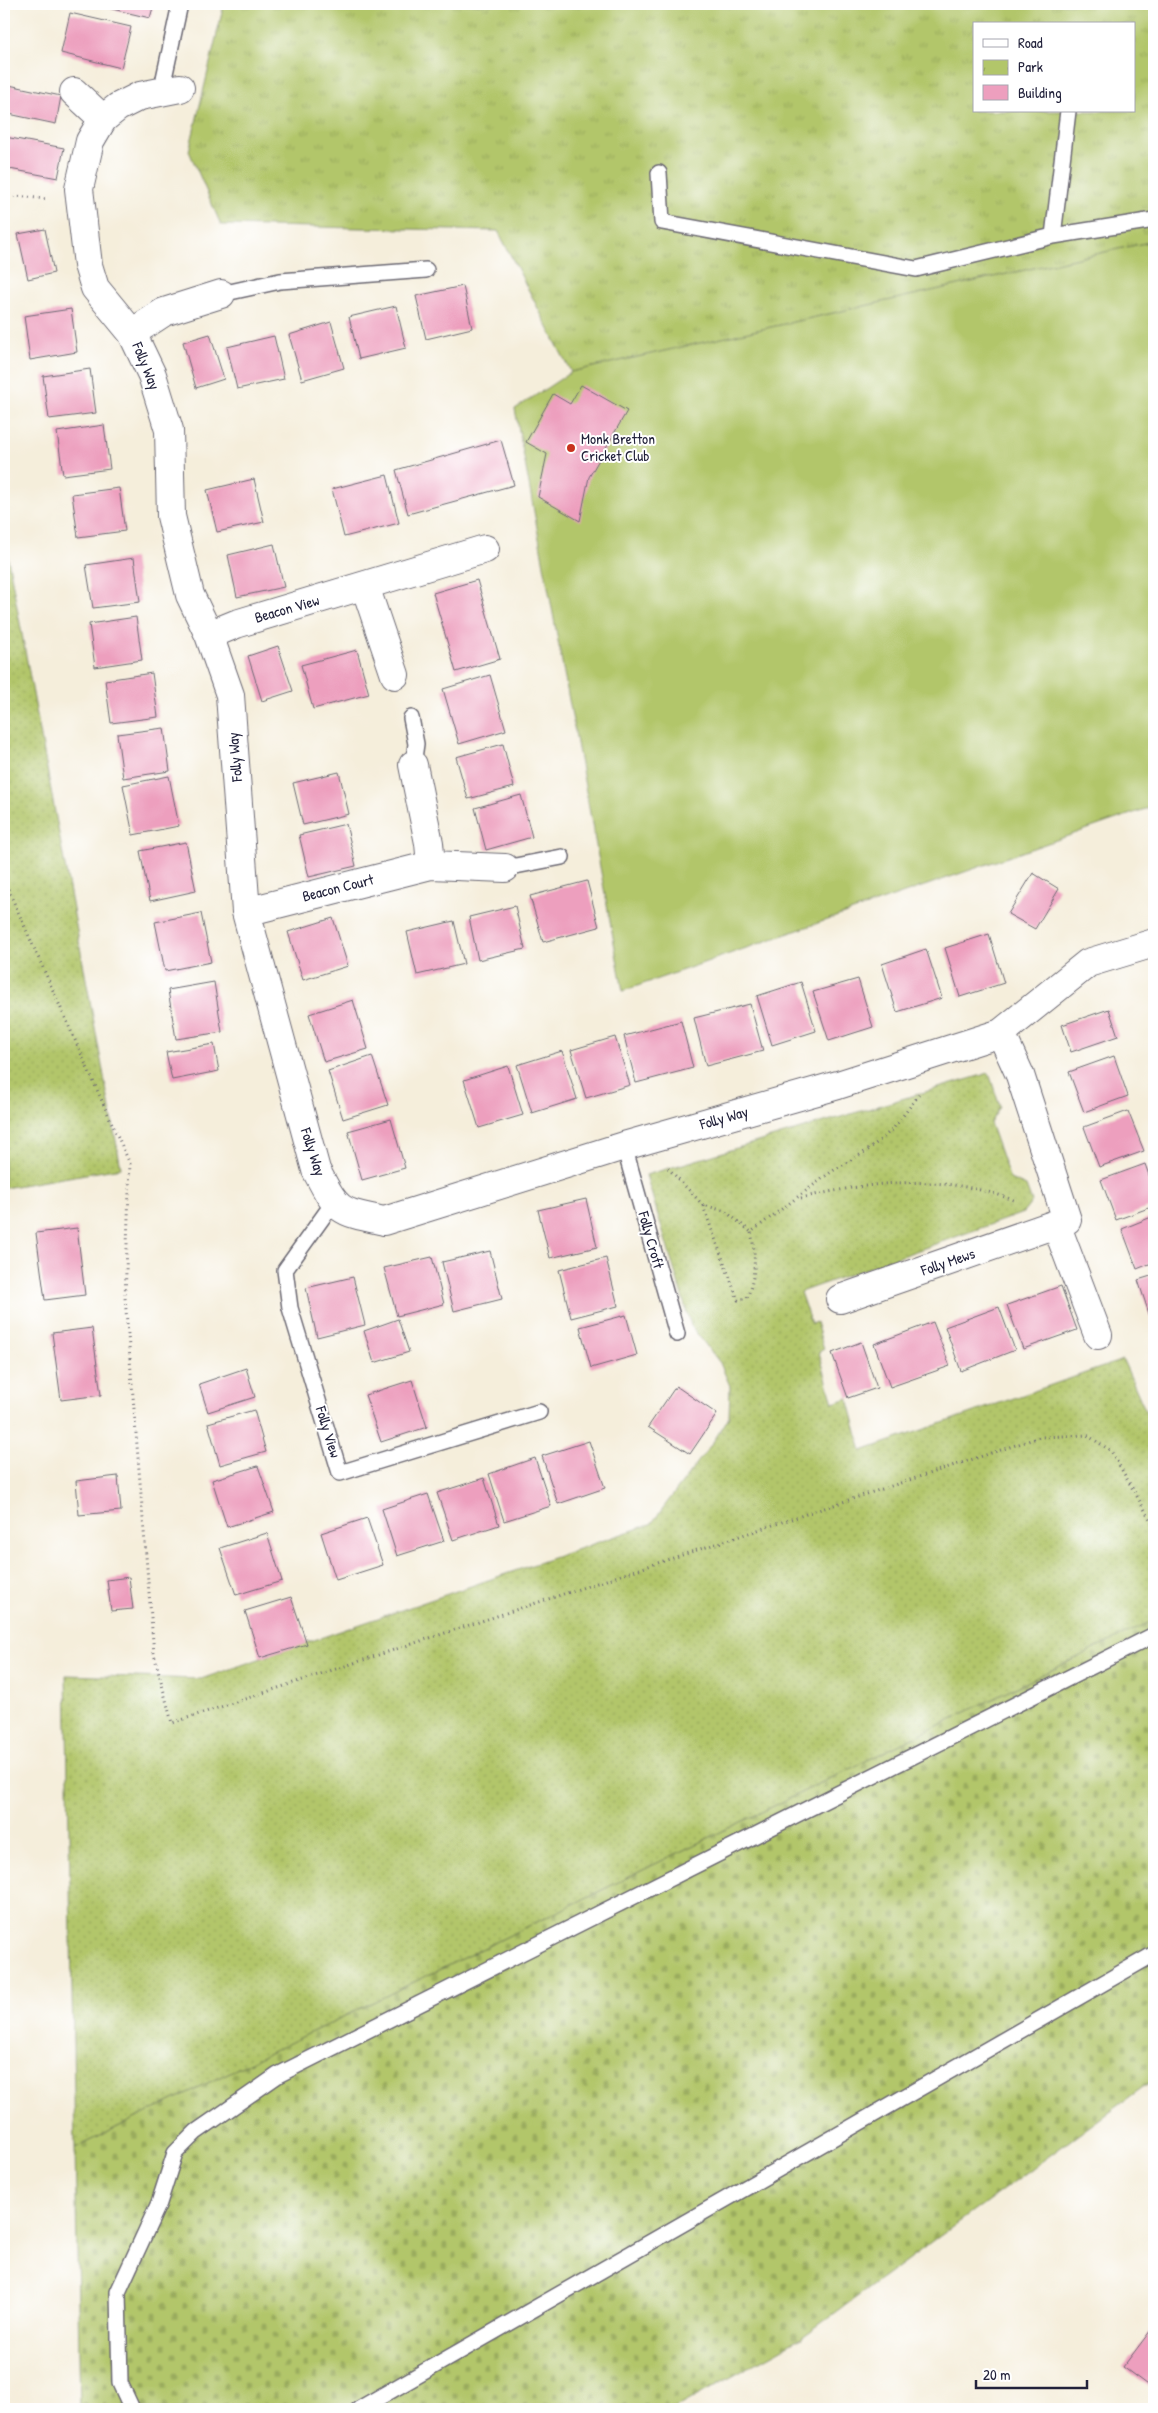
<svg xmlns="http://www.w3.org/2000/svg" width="1158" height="2413" font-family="'Patrick Hand',sans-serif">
<defs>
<pattern id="grass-dots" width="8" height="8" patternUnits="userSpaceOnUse" patternTransform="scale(1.25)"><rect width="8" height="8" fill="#b2c66a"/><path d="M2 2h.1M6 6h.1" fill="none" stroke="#99aa5d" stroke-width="1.8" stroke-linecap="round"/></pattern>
<pattern id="cemetery-stones" width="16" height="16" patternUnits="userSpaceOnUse" patternTransform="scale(1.25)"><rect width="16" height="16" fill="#b2c66a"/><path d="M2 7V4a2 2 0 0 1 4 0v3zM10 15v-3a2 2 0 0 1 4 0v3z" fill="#99aa5d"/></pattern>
<pattern id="park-tufts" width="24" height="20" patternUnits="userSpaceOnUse" patternTransform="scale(1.25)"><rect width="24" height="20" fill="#b2c66a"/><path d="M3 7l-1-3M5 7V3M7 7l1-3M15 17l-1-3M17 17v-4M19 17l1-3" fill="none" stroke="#99aa5d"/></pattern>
</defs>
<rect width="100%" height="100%" fill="#fff"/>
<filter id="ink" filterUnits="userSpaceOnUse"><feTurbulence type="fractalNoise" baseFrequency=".02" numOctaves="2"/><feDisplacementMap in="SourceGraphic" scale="10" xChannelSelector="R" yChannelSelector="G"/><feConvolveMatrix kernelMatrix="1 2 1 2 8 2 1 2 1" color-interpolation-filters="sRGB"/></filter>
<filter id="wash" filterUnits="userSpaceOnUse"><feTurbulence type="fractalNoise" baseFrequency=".0096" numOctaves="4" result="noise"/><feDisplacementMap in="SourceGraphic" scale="20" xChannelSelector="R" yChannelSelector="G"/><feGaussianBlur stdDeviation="1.12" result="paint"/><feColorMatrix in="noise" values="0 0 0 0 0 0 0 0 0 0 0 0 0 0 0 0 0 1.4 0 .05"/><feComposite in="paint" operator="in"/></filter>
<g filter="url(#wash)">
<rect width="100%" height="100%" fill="#f5eedb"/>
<path fill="url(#grass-dots)" stroke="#6a7452" d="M4,537L121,1168L4,1188Z
M989,1073L1000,1107L990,1123L1010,1179L1026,1186L1032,1202L1023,1213L800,1292L811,1324L816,1322L824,1349L819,1352L833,1403L848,1398L862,1451L1123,1360L1154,1430V1620L75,2148L66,1675L201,1679L651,1524L713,1442L729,1417L730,1386L720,1363L691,1326L646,1175Z"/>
<path fill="url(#cemetery-stones)" stroke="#6a7452" d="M1154,1620V2079L801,2338L674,2409H80L75,2148Z"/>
<path fill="url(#park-tufts)" stroke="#6a7452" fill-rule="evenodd" d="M224,4H1154V241L571,372L498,231L221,225L189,151ZM974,24H1134V111H974Z"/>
<path fill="#b2c66a" stroke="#6a7452" d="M1154,241V806L623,991L515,409L571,372Z"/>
<g id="blocks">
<path fill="#ed9fbe" d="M91,4H154L150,18Z
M70,13L131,27L121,68L61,53Z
M4,84L61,96L56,124L4,113Z
M5,137L64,148L58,178L4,168Z
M45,229L54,273L28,279L18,234Z
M463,286L472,328L426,339L416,296Z
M396,306L406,348L359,359L349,317Z
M71,309L77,352L30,360L24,316Z
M331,322L344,368L302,380L289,335Z
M210,334L224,379L196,388L183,342Z
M274,336L284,379L237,389L227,347Z
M90,369L96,413L49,419L43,376Z
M581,385L627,411L589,477L580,521L538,497L547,454L526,442L553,394L570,404Z
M104,425L110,469L63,475L57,432Z
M501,440L514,485L408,514L396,470Z
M387,475L399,523L344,537L332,489Z
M254,479L264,522L217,532L207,490Z
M119,488L125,531L78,537L72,494Z
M274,544L284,587L237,597L228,555Z
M134,558L140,602L93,608L86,565Z
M477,580L500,659L456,672L433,593Z
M136,617L142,660L95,667L89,624Z
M278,646L293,691L262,701L248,656Z
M357,650L369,694L313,709L301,665Z
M152,673L158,717L111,723L105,680Z
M490,675L506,730L459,744L443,689Z
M164,728L170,771L123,778L117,734Z
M503,744L514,787L468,799L456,757Z
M339,772L349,814L303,825L293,783Z
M169,776L179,826L133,835L123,785Z
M521,795L532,837L486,850L475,808Z
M346,824L356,866L309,877L299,835Z
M186,842L196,891L150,901L140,851Z
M1033,873L1059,889L1035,929L1008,914Z
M587,881L599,927L543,942L530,896Z
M515,906L525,949L478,960L469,917Z
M201,913L211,962L165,971L155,922Z
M333,918L348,966L303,980L288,932Z
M454,921L464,964L417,975L407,932Z
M989,934L1004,983L960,997L945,948Z
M926,949L942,998L897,1012L882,964Z
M858,979L873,1027L829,1041L813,992Z
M214,982L222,1032L176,1039L168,990Z
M801,982L816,1031L772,1045L757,996Z
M353,1000L368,1049L324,1062L309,1014Z
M750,1004L763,1051L706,1066L694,1018Z
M1109,1009L1118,1036L1071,1052L1062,1025Z
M681,1021L693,1068L636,1083L624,1036Z
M615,1037L630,1085L586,1098L571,1050Z
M214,1044L219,1071L172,1080L166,1052Z
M562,1051L577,1099L532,1113L517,1065Z
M372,1056L388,1105L343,1119L328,1071Z
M1114,1056L1128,1096L1084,1112L1069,1072Z
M508,1066L523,1115L479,1128L464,1080Z
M1128,1111L1144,1151L1099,1167L1084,1127Z
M391,1119L405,1168L362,1180L348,1131Z
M1145,1164L1154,1189V1206L1116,1220L1101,1180Z
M586,1199L597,1247L550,1258L538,1210Z
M1154,1216V1262L1137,1269L1122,1229Z
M77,1228L85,1295L45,1300L36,1233Z
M490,1251L502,1299L454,1311L442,1262Z
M432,1257L444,1304L397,1316L384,1268Z
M606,1258L618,1306L571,1318L559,1270Z
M1154,1275V1329L1138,1280Z
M353,1277L365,1325L317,1337L306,1288Z
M1061,1286L1077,1330L1023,1349L1007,1305Z
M999,1307L1015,1350L961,1371L945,1327Z
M626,1315L637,1355L591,1368L580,1327Z
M398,1319L409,1352L374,1363L364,1331Z
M933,1322L950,1366L890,1387L874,1344Z
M92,1328L101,1395L61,1400L52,1333Z
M861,1342L877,1388L848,1398L832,1353Z
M246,1368L255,1397L208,1412L199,1384Z
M412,1380L427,1427L381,1442L365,1395Z
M676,1386L717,1414L690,1454L648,1427Z
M254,1410L266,1452L220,1465L208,1423Z
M589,1441L605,1488L558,1504L542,1456Z
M535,1458L551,1506L504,1521L489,1474Z
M258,1466L274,1512L227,1527L212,1480Z
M118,1476L121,1511L79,1515L76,1481Z
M484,1478L499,1525L453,1540L437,1493Z
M428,1494L444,1541L397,1556L382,1509Z
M367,1518L383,1565L336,1580L321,1533Z
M267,1533L282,1581L236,1595L220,1548Z
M129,1577L133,1609L111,1611L107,1580Z
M291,1597L307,1644L260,1658L245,1611Z
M1154,2326V2390L1123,2367Z"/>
</g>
</g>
<g filter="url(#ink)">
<use href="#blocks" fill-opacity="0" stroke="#6c6973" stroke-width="1"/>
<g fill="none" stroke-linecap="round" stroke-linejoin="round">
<g stroke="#6c6973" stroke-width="18">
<path id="lane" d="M161,92L180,4
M659,173L662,222L916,269L1053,236L1154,220
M1053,236L1068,111
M221,294L280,281L426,270
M411,718L416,744L413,765
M505,868L562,857
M624,1146L677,1334
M333,1203L285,1270L290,1308L340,1473L539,1412
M132,2409L120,2383L118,2292L159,2203L175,2153L196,2132L278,2075L1154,1635
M359,2409L1154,1954"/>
</g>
<g stroke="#6c6973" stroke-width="30">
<path id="street" d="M74,92L103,119
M221,294L164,312L132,333L152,375L169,430L171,516L190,595L209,635L230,695L246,912L316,1170C338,1212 337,1211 384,1221L624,1146L838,1085L1001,1033L1088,963L1154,943
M132,333L95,288L88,265L79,189L90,141L103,119L118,107L140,96L180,88
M365,586L395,675
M209,635L236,624L485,549
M413,765L429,843L431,865
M246,912L431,865L505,868
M1056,1224L1098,1335
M840,1299L1067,1220L1020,1075L1001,1033"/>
</g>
<path stroke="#6c6973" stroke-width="3" stroke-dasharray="1 4" stroke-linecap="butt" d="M4,195L48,199
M4,880L130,1164L125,1298L154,1654L172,1723L1040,1437L1087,1435L1111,1451L1154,1526
M668,1168L703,1205L725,1211L751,1232L831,1172L868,1150L892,1130L919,1095
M801,1198C875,1181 943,1173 1016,1201
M703,1206L738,1300L747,1298C756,1276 756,1255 751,1232"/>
<use href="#lane" stroke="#fff" stroke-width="15"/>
<use href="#street" stroke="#fff" stroke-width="28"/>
</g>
</g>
<circle fill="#c8321e" stroke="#fff" stroke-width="2" cx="571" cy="448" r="5"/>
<g text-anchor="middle" stroke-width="4" stroke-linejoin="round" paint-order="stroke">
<g font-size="15" fill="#22223b" stroke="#fff">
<text transform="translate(146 366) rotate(68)" y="5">Folly Way</text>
<text transform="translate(287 609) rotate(-16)" y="5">Beacon View</text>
<text transform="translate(235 757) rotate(-95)" y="5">Folly Way</text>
<text transform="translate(338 888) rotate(-14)" y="5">Beacon Court</text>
<text transform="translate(724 1118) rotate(-16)" y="5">Folly Way</text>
<text transform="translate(313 1152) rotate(72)" y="5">Folly Way</text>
<text transform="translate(651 1240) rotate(74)" y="5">Folly Croft</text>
<text transform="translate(948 1262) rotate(-19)" y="5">Folly Mews</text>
<text transform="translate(328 1432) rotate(73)" y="5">Folly View</text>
</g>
<g font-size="15" fill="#22223b" stroke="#fff" text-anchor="start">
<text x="581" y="444">Monk Bretton<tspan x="581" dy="17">Cricket Club</tspan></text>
</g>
</g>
<rect width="1158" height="2413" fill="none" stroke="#fff" stroke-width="20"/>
<rect x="973" y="22" width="162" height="90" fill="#ffffff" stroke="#a7a7b1"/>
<rect x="983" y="39" width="25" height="8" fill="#ffffff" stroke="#a7a7b1"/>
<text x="1018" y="48" font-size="15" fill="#22223b">Road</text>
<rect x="983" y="60" width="25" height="15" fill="url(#park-tufts)" stroke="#a7a7b1"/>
<text x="1018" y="72" font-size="15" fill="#22223b">Park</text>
<rect x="983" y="85" width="25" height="15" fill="#ed9fbe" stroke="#a7a7b1"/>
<text x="1018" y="98" font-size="15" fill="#22223b">Building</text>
<path d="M976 2380v8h111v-8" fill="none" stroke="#22223b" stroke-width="2.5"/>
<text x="983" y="2380" font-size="15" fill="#22223b" stroke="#ffffff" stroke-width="4" paint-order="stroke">20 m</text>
</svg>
